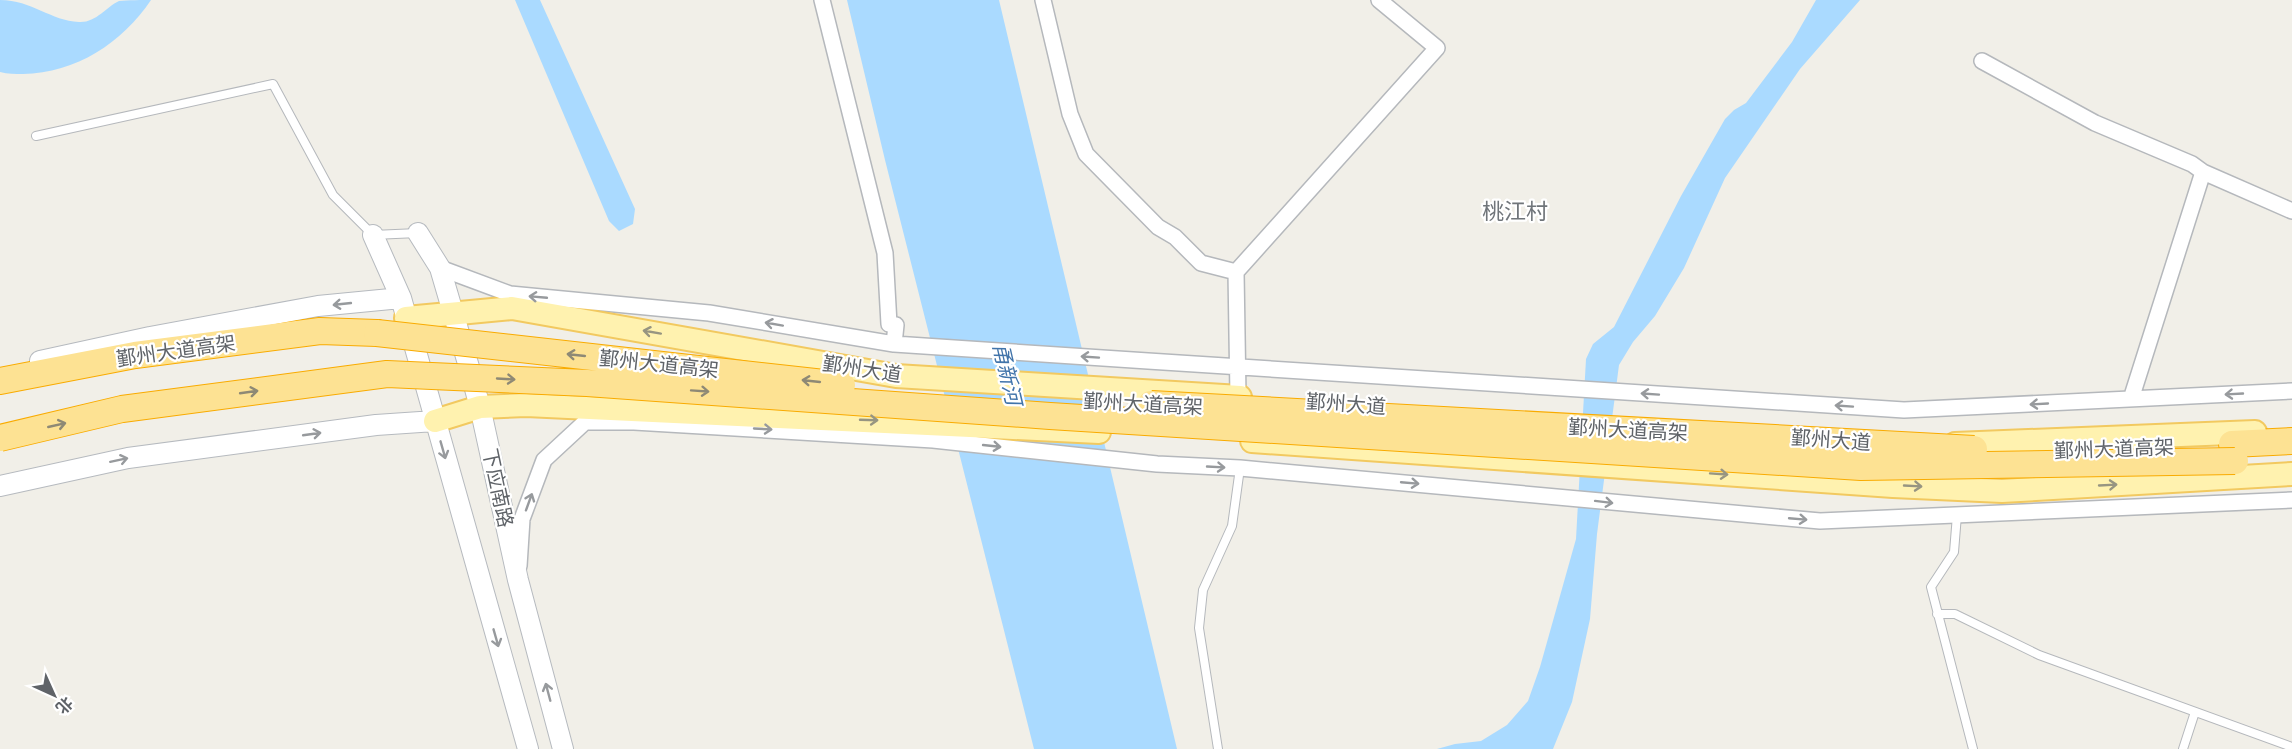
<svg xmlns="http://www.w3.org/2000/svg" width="2292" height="749" font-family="'DejaVu Sans','Noto Sans SC',sans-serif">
<rect width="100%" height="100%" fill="#f1efe8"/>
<path fill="#aadaff" d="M0,0C32,0 51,21 79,22C96,23 106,7 119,1C127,0 143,0 151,0C122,43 76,73 23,74C15,74 8,74 0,72Z
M515,0H540L635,209L633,224L619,231L609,221Z
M847,0H999L1177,749H1034L885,160Z
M1816,0H1860L1800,69L1725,178L1684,268L1655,316L1633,342L1619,365L1597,534L1590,619L1572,702L1553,749H1437L1455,744L1481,741L1507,725L1528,701L1540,667L1576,539L1586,359L1593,344L1614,327L1681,196L1725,119L1734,110L1746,103L1792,42Z"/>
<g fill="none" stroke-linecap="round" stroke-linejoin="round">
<g stroke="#b5b8bc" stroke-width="10">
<path id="lane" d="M36,136L273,84L333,195L373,235L418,233
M1957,515L1954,552L1931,587L1973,749
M1937,614H1955L2039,655L2292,747
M1218,749L1199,628L1203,590L1232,526L1240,468
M2183,749L2195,712"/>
</g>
<g stroke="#b5b8bc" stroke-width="18">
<path id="street" d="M822,0L885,253L889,324L896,325L894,344
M1043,0L1070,114L1086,154L1158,227L1175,237L1201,263L1236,272
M1982,61L2095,123L2192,164L2203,172L2292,211
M440,268L510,294L709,313L894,344L1148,361L1904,410L2292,391
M1238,396L1236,272L1437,48L1379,0
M2131,399L2203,172
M519,566L522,519L544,460L585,422H634L933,440L1157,464L1240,468L1820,521L2292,500"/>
</g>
<g stroke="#b6babf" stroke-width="22">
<path id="secondary" d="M418,233L440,268L469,367L480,407L518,580L563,749
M373,235L401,298L528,749
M40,361L150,337L318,306L401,298
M0,486L128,458L376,425L435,421"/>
</g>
<g stroke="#f2c960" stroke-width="26">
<path id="primary" d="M406,318L512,308L896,376L1240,397
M435,421L480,407L526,405L1099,432
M1252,441L1893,486L2002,491L2292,474
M1955,444L2255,432"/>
</g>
<g stroke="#f9ab00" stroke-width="28">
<path id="highway" d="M0,381L135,355L320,331L377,333
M2232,444L2292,441"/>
</g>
<use href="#lane" stroke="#fff" stroke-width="8"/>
<use href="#street" stroke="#fff" stroke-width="15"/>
<use href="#secondary" stroke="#fff" stroke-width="20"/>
<use href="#primary" stroke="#fff2af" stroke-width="22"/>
<use href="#highway" stroke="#fde293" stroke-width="26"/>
<g stroke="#f9ab00" stroke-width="28" stroke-linecap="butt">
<path id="highway-bridge" d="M377,333L842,385
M1151,404L1974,449
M0,438L122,409L387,374L587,383L1050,416L1861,467L2235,461"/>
</g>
<use href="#highway-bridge" stroke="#fde293" stroke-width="26"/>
</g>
<defs><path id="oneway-shaft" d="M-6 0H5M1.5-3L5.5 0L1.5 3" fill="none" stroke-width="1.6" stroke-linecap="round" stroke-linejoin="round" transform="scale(1.5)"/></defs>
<g stroke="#979a9d">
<use href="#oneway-shaft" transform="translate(538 297) rotate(-175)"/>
<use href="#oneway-shaft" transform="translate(342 304) rotate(174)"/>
<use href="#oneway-shaft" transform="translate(774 324) rotate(-170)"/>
<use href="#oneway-shaft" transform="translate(1090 357) rotate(-176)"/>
<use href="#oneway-shaft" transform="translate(1650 394) rotate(-176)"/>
<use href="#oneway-shaft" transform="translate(2234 394) rotate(177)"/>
<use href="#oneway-shaft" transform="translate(2039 404) rotate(177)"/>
<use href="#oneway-shaft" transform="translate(1844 406) rotate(-176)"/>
<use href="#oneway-shaft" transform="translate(763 429) rotate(3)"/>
<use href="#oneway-shaft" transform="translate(312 434) rotate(-8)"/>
<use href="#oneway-shaft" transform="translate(992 446) rotate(6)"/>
<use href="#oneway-shaft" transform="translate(443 450) rotate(74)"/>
<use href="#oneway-shaft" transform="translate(119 460) rotate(-12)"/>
<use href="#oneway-shaft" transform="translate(1216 467) rotate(3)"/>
<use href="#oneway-shaft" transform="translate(1410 483) rotate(5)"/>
<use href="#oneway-shaft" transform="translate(529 502) rotate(-70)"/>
<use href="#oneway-shaft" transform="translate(1604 502) rotate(7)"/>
<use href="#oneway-shaft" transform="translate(1798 519) rotate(5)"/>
<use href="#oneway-shaft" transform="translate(496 638) rotate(74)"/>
<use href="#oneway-shaft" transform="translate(548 692) rotate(-105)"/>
</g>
<g stroke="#979581">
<use href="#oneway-shaft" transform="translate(652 332) rotate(-170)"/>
<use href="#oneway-shaft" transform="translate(869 420) rotate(2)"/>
<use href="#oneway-shaft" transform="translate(1719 474) rotate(4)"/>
<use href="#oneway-shaft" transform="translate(2108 485) rotate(-3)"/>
<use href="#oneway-shaft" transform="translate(1913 486) rotate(3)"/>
</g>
<g stroke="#8e8975">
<use href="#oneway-shaft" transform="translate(576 355) rotate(-174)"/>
<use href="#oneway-shaft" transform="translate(506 379) rotate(3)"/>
<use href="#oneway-shaft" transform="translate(811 381) rotate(-174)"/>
<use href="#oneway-shaft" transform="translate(700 391) rotate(4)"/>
<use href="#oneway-shaft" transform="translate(249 392) rotate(-8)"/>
<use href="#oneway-shaft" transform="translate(57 425) rotate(-13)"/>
</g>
<g text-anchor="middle" stroke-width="4.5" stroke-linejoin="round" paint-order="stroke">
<g font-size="20" fill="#5f6368" stroke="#fff">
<text transform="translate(176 351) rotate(-8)" y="7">鄞州大道高架</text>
<text transform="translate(659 364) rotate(6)" y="7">鄞州大道高架</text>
<text transform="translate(862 369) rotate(9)" y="7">鄞州大道</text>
<text transform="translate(1143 404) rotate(3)" y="7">鄞州大道高架</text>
<text transform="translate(1346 404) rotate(4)" y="7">鄞州大道</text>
<text transform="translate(1628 430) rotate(3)" y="7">鄞州大道高架</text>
<text transform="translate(1831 440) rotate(4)" y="7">鄞州大道</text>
<text transform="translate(2114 449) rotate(-2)" y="7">鄞州大道高架</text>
<text transform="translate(498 488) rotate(78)" y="7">下应南路</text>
</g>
<g font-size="21" font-style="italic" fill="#4174aa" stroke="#fff">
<text transform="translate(1007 374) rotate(77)" y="7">甬新河</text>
</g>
<g font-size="22" fill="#70757a" stroke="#fff">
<text x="1515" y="219">桃江村</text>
</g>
</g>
<g transform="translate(54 695) rotate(135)" stroke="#ffffff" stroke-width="4.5" paint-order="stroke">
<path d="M0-4.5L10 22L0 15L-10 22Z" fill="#5f6368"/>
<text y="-9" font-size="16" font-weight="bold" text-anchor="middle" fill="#5f6368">北</text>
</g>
</svg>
